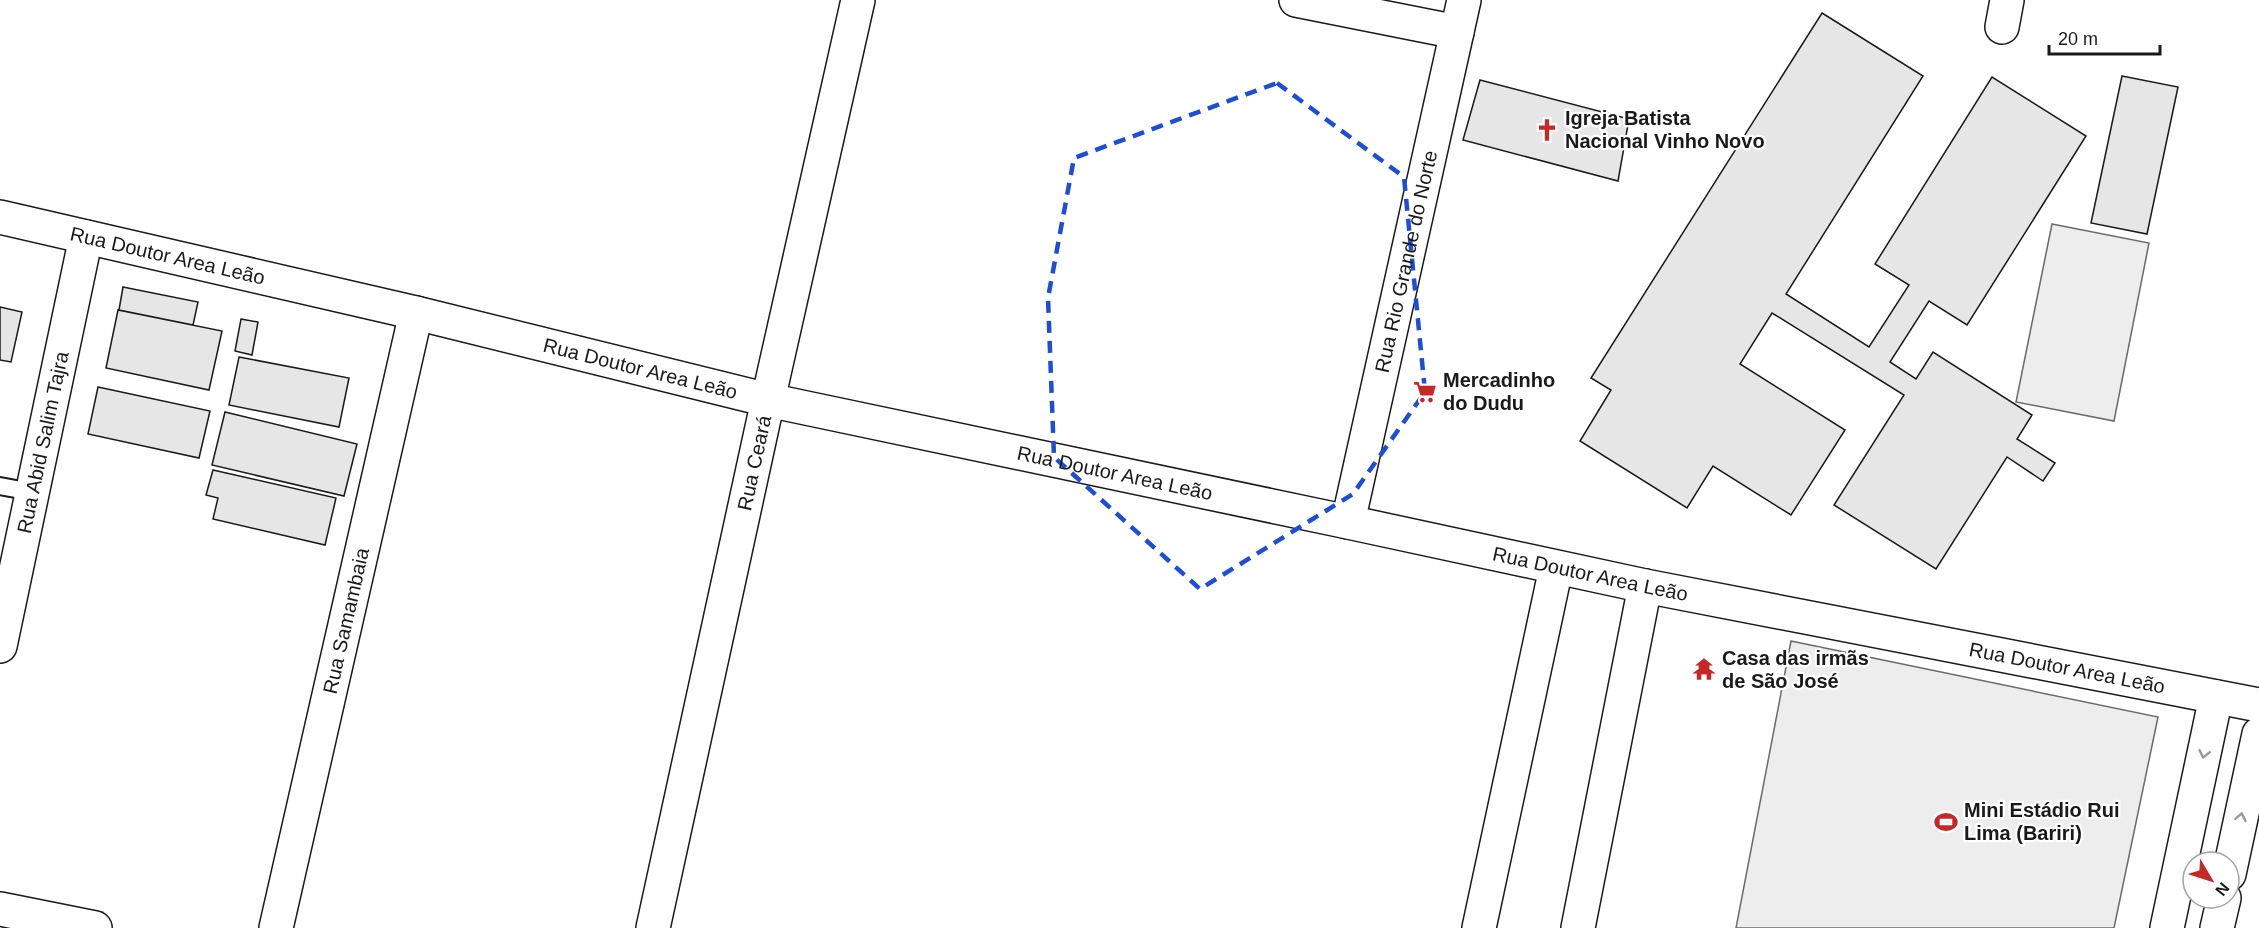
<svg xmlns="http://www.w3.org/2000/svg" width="2259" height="928" font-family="Helvetica,sans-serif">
<rect width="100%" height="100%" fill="#fff"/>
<path fill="#ededed" stroke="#6a6a6a" stroke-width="1.5" d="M2052,224L2149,243L2114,421L2016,402Z
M1791,641L2158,717L2114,928H1736Z"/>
<path fill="#e6e6e6" stroke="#1a1a1a" stroke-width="1.5" d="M1822,13L1923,76L1786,294L1869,347L1909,285L1875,264L1992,77L2086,136L1967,325L1929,301L1890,362L1916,379L1933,352L2032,415L2017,439L2055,463L2043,481L2007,457L1936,569L1834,505L1904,395L1772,313L1740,364L1845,430L1791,515L1713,466L1687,508L1580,441L1611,390L1591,378Z
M2122,76L2178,87L2147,234L2091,223Z
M1480,80L1629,119L1618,181L1463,140Z
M123,287L198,302L193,325L119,310Z
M0,307L22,312L11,362L0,360Z
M118,310L222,331L209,390L106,368Z
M241,319L258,322L252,355L235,351Z
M239,357L349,378L339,427L229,405Z
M98,387L210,411L199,458L88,434Z
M225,412L357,444L344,496L212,465Z
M213,470L336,498L325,545L213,519L218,498L206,495Z"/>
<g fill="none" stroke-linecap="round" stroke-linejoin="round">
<g stroke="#1a1a1a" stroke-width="20">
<path id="service" d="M0,486L32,492"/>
</g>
<g stroke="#1a1a1a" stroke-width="36">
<g id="minor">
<path d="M1296,0L1457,32"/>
<path d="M2002,27L2007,0"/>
<path id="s1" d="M1348,522L1464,0"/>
<path id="s2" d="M0,646L86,237"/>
<path id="s3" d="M276,928L416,313"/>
<path d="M1479,928L1556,568"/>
<path d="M1578,928L1645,586"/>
</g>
</g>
<g stroke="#1a1a1a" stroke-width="36">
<g id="tertiary">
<path id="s4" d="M0,217L416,313L768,400L1348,522L1645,586L2259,705"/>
<path d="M2229,874L2259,734"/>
<path id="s5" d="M653,928L768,400L858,0"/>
<path d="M2167,928L2216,697"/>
<path d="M2217,928L2224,898"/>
</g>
</g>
<g stroke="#1a1a1a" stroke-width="36">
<path id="secondary" d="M0,909L95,928"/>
</g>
<use href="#service" stroke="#fff" stroke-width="16"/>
<use href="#minor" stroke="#fff" stroke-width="33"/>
<use href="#tertiary" stroke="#fff" stroke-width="33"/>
<use href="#secondary" stroke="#fff" stroke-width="33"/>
</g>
<defs><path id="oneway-chevron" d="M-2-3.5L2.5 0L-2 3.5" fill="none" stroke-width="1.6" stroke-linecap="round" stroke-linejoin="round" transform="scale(1.5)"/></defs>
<g stroke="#989898">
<use href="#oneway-chevron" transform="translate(2204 754) rotate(102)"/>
<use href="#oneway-chevron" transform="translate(2241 817) rotate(-78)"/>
</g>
<path fill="none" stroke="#1d4ed8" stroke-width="4.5" stroke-dasharray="12 8" stroke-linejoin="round" d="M1277,83L1404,177L1425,392L1353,494L1200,589L1054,457L1048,298L1074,158Z"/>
<defs>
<g id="church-bare" transform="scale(1.8)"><path d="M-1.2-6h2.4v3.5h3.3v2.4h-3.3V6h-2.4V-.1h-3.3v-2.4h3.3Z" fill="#c62828" stroke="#fff" stroke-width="2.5" paint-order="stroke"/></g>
<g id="supermarket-bare" transform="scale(1.8)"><path d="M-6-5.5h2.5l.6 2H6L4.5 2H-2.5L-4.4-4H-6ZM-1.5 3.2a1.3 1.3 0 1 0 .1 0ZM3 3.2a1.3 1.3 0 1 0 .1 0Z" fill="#c62828" stroke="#fff" stroke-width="2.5" paint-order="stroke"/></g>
<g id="temple-bare" transform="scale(1.8)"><path d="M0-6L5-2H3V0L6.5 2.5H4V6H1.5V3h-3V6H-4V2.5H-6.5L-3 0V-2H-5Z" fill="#c62828" stroke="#fff" stroke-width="2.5" paint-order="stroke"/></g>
<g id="stadium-bare" transform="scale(1.8)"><path d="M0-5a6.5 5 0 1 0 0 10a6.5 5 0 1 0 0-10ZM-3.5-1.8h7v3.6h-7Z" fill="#c62828" stroke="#fff" stroke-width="2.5" paint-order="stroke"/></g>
</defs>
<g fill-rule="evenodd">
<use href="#church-bare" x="1547" y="130"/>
<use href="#supermarket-bare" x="1425" y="392"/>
<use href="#temple-bare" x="1704" y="669"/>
<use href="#stadium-bare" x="1946" y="822"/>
</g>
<g text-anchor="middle" stroke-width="4.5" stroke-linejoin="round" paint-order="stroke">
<g font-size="20" font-weight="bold" fill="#1a1a1a" stroke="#fff" text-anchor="start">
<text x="1565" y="125">Igreja Batista<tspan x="1565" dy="23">Nacional Vinho Novo</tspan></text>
<text x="1443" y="387">Mercadinho<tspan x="1443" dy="23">do Dudu</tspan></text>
<text x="1722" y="665">Casa das irmãs<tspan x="1722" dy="23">de São José</tspan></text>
<text x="1964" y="817">Mini Estádio Rui<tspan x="1964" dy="23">Lima (Bariri)</tspan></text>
</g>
<g font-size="20" fill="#1a1a1a" stroke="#fff">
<text dy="7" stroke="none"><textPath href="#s4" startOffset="172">Rua Doutor Area Leão</textPath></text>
<text dy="7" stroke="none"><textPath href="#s1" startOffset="267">Rua Rio Grande do Norte</textPath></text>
<text dy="7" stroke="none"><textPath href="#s4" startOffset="658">Rua Doutor Area Leão</textPath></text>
<text dy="7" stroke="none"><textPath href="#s2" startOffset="208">Rua Abid Salim Tajra</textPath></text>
<text dy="7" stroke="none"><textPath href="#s5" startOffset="476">Rua Ceará</textPath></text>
<text dy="7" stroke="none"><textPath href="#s4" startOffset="1144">Rua Doutor Area Leão</textPath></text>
<text dy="7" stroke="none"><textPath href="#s4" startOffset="1630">Rua Doutor Area Leão</textPath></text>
<text dy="7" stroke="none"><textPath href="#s3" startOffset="315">Rua Samambaia</textPath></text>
<text dy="7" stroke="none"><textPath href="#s4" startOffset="2116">Rua Doutor Area Leão</textPath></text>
</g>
</g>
<g transform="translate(2211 880) rotate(129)"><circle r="28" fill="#ffffff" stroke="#a3a3a3" stroke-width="1.5"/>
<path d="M0-4.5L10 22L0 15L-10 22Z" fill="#c62828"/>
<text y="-9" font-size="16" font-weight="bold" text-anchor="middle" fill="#1a1a1a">N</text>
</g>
<path d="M2049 45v9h111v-9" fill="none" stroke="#1a1a1a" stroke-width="3"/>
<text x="2058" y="45" font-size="18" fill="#1a1a1a" stroke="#ffffff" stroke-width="4.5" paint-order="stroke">20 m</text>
</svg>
